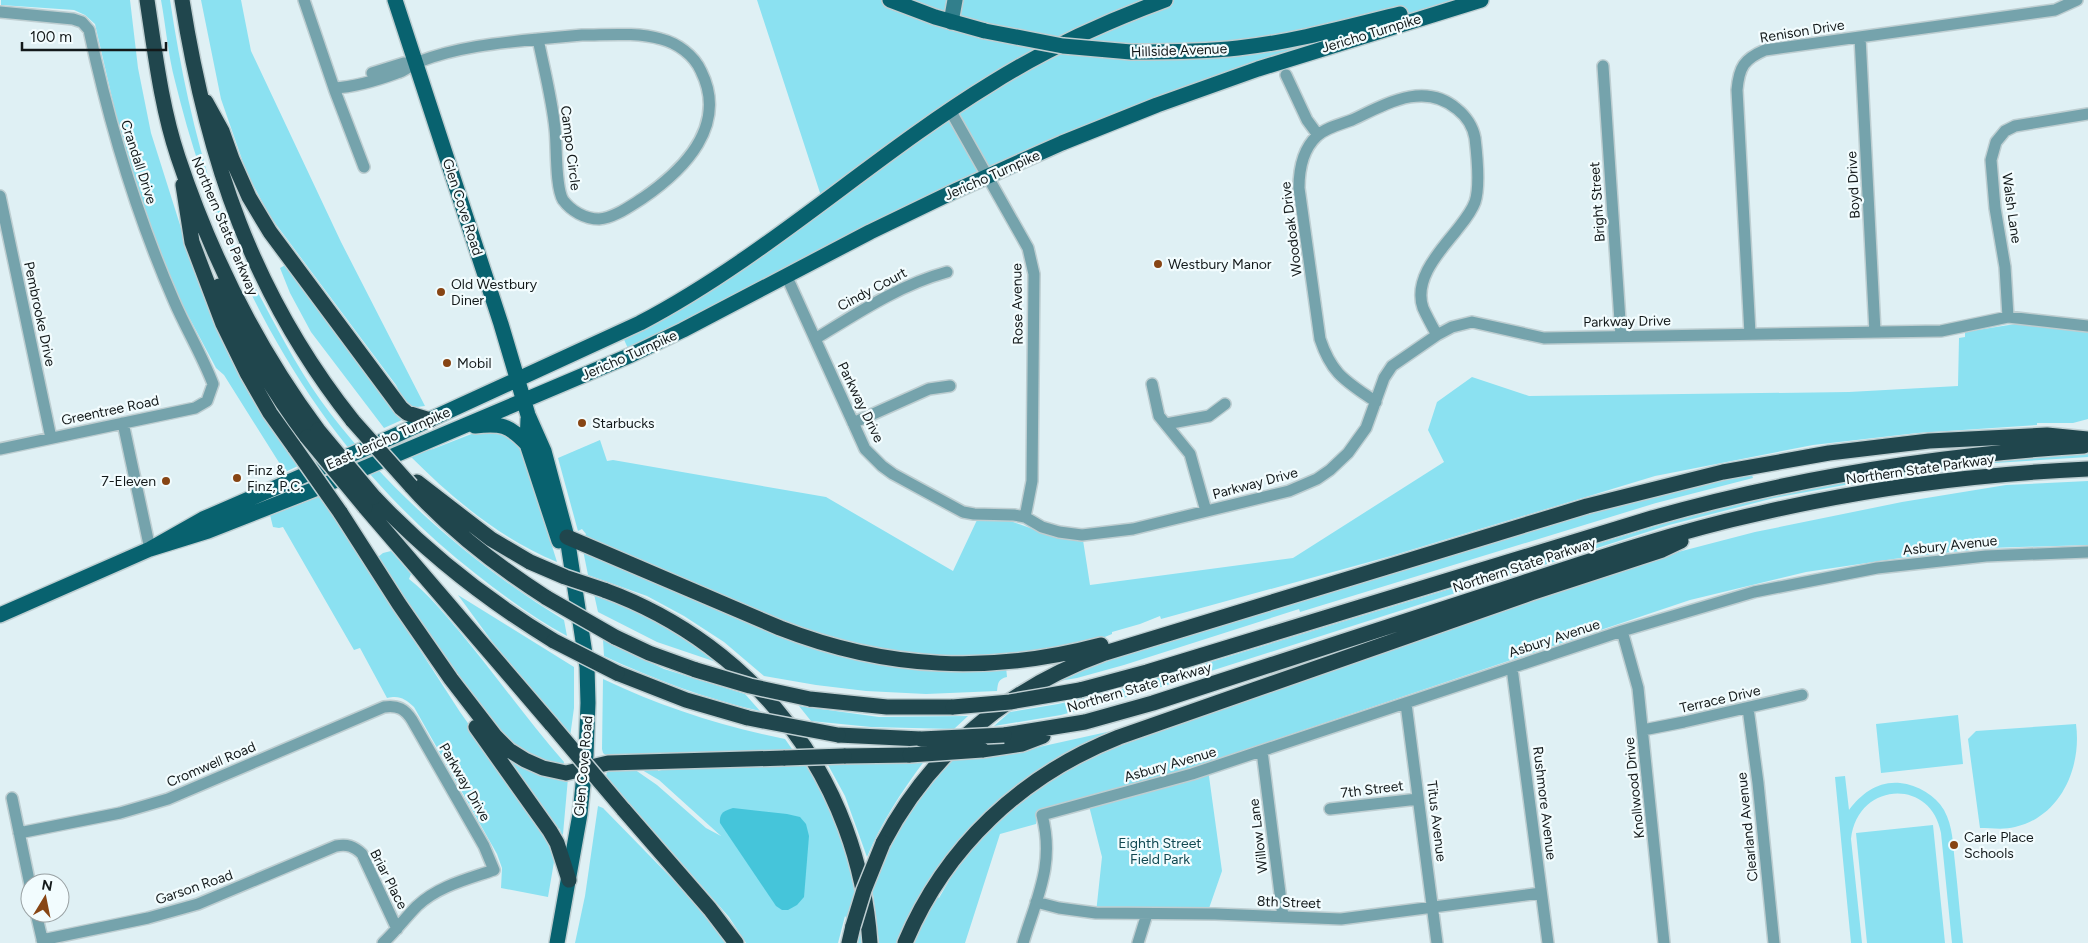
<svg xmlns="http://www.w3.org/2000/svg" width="2088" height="943" font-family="Figtree,sans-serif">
<rect width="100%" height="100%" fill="#dff0f4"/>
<path fill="#8be1f1" d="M1,0H130L138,68L151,133L187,247L270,424L298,466L285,472L224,375L216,368L182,304L155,239L128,167L95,24L85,15L74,10L1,5Z
M161,0H170C180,67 194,133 215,198C227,233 245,269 263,302C283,340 304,379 330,413C396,498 473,564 564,620L567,636C535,619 504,596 476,574C317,451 222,274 175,81C168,55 166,27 161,0Z
M201,0H241L251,51L341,242L425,406L417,407L415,409L406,405L396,385L269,215L246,171L221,99Z
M757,0H1470L1299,37L1300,55L1062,143L631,355L621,333L823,202Z
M289,263L404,419L384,428L311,332L290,293L280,268Z
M2015,324L2088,332V419L2073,423H2037V425L1917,433L1813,445L1655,476L1391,556L1161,619L1160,616L1140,624L1112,632V634L1100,639L1028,653L971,656L911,655L840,641L773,618L585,536L586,534L582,529L578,531L558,458L600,440L607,461L613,460L826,497L953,571L977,520L1002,518L1050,535L1083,540L1090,585L1293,558L1444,462L1428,430L1437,402L1472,377L1529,396L1849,392L1958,386L1959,338L1965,337V332Z
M492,426L506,433L521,447L557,562C499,538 452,498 409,455L433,449Z
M2088,454V457L1995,463L1877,479L1774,498L1669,525L1145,692L1061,715L994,726L1010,712L1058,704L1112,692L1669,522L1774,495L1876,475L1995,460Z
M1751,472L1753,478L1656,503L1300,612L1299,609L1124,665L1077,678L1053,682L1092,665L1529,528Z
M2088,481V545L1988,548L1907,557L1806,572L1690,600L1193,767L1048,808L1037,814L1036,824L1000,834L965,943H913L936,895L939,898L958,865L996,820L1031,790L1085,759L1297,680L1655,558L1755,532L1902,502L2006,485Z
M319,494L460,712L550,839L555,856L548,897L501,888L502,868L497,854L414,707C405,699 400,695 387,698L360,648L354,650L283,527L279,528L273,527L270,515Z
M583,550L834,650L1006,667L1007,677C998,679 998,683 997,691L926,694L866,691L816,685L764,676L724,642L684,616L647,596L588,575Z
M391,551L411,574L409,579C428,594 443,612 459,631C495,674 527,720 564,762L563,766L541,761L509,742L486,715L411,608L378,557L383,553Z
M594,594L654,619L688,640L722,664L657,642L598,612Z
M458,595L574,667V708L570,737L499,651Z
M603,640L664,669L745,694L760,711C707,699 653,679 604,656Z
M603,679C662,707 721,726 785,739L794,752L734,753L725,751V754L608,757L603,753L602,749Z
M799,706L879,717L968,716L954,729L871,727L811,721Z
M1958,715L1963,764L1881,773L1876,724Z
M2076,724C2082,768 2060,817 2015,827C2004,830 1991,828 1980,828L1968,739L1976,731Z
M1116,730L1117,732C1042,762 993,795 945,860C937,871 927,882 920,894C912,910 905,927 898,943H879L872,886L896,832L924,791L950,759L1021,751Z
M505,757L568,778L563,834L561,836L560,829L558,828L556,830Z
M925,760C902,791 882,821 867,857L845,796L827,763Z
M808,764C816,780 825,796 832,812C850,852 861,899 862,943H857L858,936L845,916L838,943H746L729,917L606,777L607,771L610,768L631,767L657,785L706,828L721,836L659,780L642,770L644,767H658V771L673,767Z
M1208,769L1222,871L1207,914L1096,913L1102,857L1088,802Z
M1845,776L1849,810C1862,793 1878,781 1900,783C1918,785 1935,795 1944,810C1953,826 1953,845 1955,863C1958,890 1960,916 1963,943H1952L1941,833C1931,777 1857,782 1851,839L1862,943H1851L1835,777Z
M598,806L603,808L686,893L726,943H575L585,896Z
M1933,825L1945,943H1867L1856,833Z"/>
<path fill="#45c5da" d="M733,808L787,814L800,817L806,824L809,836L804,897L797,905L788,910H782L776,906L720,823C719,813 724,811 733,808Z"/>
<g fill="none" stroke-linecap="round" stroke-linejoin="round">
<g stroke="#beced1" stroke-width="14">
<path id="street" d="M304,0L335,91L364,167
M0,12L73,19L82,22L89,30C109,123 136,214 174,301C186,329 202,355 213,384L207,401L195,408L0,449
M582,35C607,35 636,32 661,39C677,43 694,55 701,71C728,125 685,169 643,198C630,206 614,218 599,219C585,219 571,211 563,200C555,187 557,145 555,129C552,99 544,69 538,39Z
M1860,37L1875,332
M1603,66L1621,336
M372,73L404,63H412
M1286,75L1307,120L1318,135
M334,88C355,87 378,80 397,73C405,71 410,65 418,62C457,47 497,43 538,39
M950,110L1028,248L1034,274L1032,481L1025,517
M0,196L51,438
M786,275L865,449L882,466L893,474L963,512L974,514L1014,515L1025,517L1042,527L1059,532L1082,535L1133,529L1289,491L1317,479L1330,470L1348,453L1366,428L1384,378L1392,366L1437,335L1452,327L1472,322L1544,338L1941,331L2008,317L2088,326
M2008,317L2005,267L1995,208L1991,160L1996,142L2005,131L2015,126L2088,114
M1750,334L1737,90C1739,67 1744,59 1765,50L2055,10L2077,0
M815,339C856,314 899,285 947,272
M1152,384L1159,416L1190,454L1206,511
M1376,402C1346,381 1332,375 1320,339L1299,188C1299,169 1303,149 1317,136C1325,128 1341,124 1352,120C1386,104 1424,81 1457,109C1466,116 1473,127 1475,138C1477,155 1480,187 1475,202C1471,213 1463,222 1456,231C1440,251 1413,279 1423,308C1427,317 1432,326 1437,335
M123,423L150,549
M853,423L929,389L950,386
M1166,424L1209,416L1225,404
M1622,631L1638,688L1664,943
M1512,668L1548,943
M1406,704L1437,943
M1748,708L1758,783L1774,943
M1643,730L1684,722L1802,695
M1262,751L1283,917
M12,798L30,885
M1330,809L1418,799
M19,833L120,813L168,799L384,707C398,705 405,709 412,720L484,846L494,870C468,879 438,886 417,906C405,918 395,932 383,943
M1036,902L1059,908L1096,913L1215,914L1341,919L1541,893
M36,913L43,943
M42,940L148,918L198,904L336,846C347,844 354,846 362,854L397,929
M1023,943C1037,897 1055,864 1042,815L1192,774L1622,631L1754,592L1877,568L1986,556L2088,552
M1138,943L1147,914"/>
</g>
<g stroke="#beced1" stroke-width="18">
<path id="secondary" d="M951,22L955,0"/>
</g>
<g stroke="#beced1" stroke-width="18">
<path id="primary" d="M395,0L501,324L528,415L544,451L567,537L587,667L588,703L586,755L580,814L557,943
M890,0L935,17L985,31
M1131,52C1167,52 1202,52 1238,48C1293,42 1347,27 1400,14
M528,419L527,444L559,541
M475,426C501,423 509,425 527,444
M150,549L208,531L315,489L631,355L683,330L870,232L957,190L1062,143L1157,105L1258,69L1481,0
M0,615L150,549L203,519L392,437L640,323C766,257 871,157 992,83C1046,49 1105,22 1165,0"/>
</g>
<g stroke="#beced1" stroke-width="18">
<path id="highway" d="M147,0C155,52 161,106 178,157C210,253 257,348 318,430
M182,0C207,158 252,294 353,421
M206,102L222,131L232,159L249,197L270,232L401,408L407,413L430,420
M183,185L192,242L223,324L247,373L270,413L295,448
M219,286C243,340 272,391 307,437
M417,482L491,539L530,562
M411,486C451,531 497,566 547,598
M374,497C427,553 488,601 554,641
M365,507L552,725
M340,512L399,604L451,679L495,736L509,750L525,760L543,768L566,773L608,763L785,758
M567,537L780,628C887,670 991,674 1101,645
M604,590C757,646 859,781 870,943
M615,637L649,653L696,670
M617,673L686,700L748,718
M1080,690L1147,672L1652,518C1794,478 1937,455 2084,446
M810,699L887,707H953
M476,727L550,831L557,843L569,880
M838,735L921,739
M1004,735L1085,722L1153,703C1267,666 1381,629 1495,592C1583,563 1670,533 1761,513C1868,488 1978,474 2088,469
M982,750L1022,744L1043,736
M844,756L910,755
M623,809L710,909L736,943
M883,843C930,753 1009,687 1105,653L1587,506L1723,472L1829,453L1929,441L2047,435L2088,439
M849,943L853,926
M905,943C945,847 1022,775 1119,737L1531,593L1662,550L1681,541"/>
</g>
<use href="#street" stroke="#75a3ac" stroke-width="11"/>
<use href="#secondary" stroke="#327f8c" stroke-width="15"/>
<use href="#primary" stroke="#08626f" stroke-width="15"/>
<use href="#highway" stroke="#20464d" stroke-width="15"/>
<g stroke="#beced1" stroke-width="18" stroke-linecap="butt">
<path id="primary-bridge" d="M985,31L1063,46L1131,52"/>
</g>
<g stroke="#beced1" stroke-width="18" stroke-linecap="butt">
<path id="highway-bridge" d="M353,421L411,486
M318,430L374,497
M307,437L365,507
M295,448L340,512
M530,562L565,577L604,590
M547,598L615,637
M554,641L617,673
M696,670L750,686L810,699
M953,707L1010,702L1080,690
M748,718L838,735
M552,725L623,809
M921,739L1004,735
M910,755L982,750
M785,758L844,756
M853,926L864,890L883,843"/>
</g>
<use href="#primary-bridge" stroke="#08626f" stroke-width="15"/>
<use href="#highway-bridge" stroke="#20464d" stroke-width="15"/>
</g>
<g fill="#874514" stroke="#f2fcfe" stroke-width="2">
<circle cx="1158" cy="264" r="5"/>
<circle cx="441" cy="292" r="5"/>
<circle cx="447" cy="363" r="5"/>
<circle cx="582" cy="423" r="5"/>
<circle cx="237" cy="478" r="5"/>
<circle cx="166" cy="481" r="5"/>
<circle cx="1954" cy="845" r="5"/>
</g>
<g text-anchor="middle" stroke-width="4.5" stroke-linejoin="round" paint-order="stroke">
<g font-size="14" fill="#13191a" stroke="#f2fcfe">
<text transform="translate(1802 31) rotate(-9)" y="5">Renison Drive</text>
<text transform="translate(1371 33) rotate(-17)" y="5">Jericho Turnpike</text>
<text transform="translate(1179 50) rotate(-2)" y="5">Hillside Avenue</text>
<text transform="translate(571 148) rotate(83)" y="5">Campo Circle</text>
<text transform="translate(139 162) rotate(72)" y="5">Crandall Drive</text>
<text transform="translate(992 175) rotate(-24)" y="5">Jericho Turnpike</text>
<text transform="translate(1853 185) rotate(-93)" y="5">Boyd Drive</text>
<text transform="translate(1597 202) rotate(-94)" y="5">Bright Street</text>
<text transform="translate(463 207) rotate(72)" y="5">Glen Cove Road</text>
<text transform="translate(2012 208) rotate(82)" y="5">Walsh Lane</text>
<text transform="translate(225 226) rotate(67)" y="5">Northern State Parkway</text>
<text transform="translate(1291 229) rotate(-97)" y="5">Woodoak Drive</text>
<text transform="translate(872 289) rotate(-28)" y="5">Cindy Court</text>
<text transform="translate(1017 304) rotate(-91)" y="5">Rose Avenue</text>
<text transform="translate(40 314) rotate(78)" y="5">Pembrooke Drive</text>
<text transform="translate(1627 321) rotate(-1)" y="5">Parkway Drive</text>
<text transform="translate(629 355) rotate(-24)" y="5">Jericho Turnpike</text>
<text transform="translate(861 402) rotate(64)" y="5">Parkway Drive</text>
<text transform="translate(110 410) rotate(-12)" y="5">Greentree Road</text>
<text transform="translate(388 438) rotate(-24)" y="5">East Jericho Turnpike</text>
<text transform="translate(1920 469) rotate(-8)" y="5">Northern State Parkway</text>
<text transform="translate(1255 483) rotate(-15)" y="5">Parkway Drive</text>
<text transform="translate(1950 545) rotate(-6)" y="5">Asbury Avenue</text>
<text transform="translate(1524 565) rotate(-18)" y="5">Northern State Parkway</text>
<text transform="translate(1554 638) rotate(-18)" y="5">Asbury Avenue</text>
<text transform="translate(1139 687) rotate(-16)" y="5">Northern State Parkway</text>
<text transform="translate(1720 699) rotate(-13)" y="5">Terrace Drive</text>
<text transform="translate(211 764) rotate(-23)" y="5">Cromwell Road</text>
<text transform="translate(1170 764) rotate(-16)" y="5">Asbury Avenue</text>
<text transform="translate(583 766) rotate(-85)" y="5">Glen Cove Road</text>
<text transform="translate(465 782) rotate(60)" y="5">Parkway Drive</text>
<text transform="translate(1634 788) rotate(-96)" y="5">Knollwood Drive</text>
<text transform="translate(1372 789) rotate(-7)" y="5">7th Street</text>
<text transform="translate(1545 803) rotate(83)" y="5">Rushmore Avenue</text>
<text transform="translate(1437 821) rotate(83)" y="5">Titus Avenue</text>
<text transform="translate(1747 827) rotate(-96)" y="5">Clearland Avenue</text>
<text transform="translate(1258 836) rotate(-97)" y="5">Willow Lane</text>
<text transform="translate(389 879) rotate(63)" y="5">Briar Place</text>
<text transform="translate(194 887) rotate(-19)" y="5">Garson Road</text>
<text transform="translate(1289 902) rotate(2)" y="5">8th Street</text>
</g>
<g font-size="14" fill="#13191a" stroke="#f2fcfe" text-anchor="start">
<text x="1168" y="269">Westbury Manor</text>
<text x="451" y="289">Old Westbury<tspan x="451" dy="16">Diner</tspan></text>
<text x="457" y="368">Mobil</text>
<text x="592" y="428">Starbucks</text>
<text x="247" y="475">Finz &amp;<tspan x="247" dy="16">Finz, P.C.</tspan></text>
<text x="156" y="486" text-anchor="end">7-Eleven</text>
<text x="1964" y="842">Carle Place<tspan x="1964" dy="16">Schools</tspan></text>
</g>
<g font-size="14" fill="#114952" stroke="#f2fcfe">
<text x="1160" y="848">Eighth Street<tspan x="1160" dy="16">Field Park</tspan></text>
</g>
</g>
<g transform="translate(45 898) rotate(10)"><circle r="24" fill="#f2fcfe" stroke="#99a1a3"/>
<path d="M0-4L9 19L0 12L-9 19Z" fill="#874514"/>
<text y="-8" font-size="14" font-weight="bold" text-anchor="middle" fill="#13191a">N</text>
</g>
<path d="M22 42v8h144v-8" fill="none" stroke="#13191a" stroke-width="2.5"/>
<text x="30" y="42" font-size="15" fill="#13191a" stroke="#f2fcfe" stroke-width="4" paint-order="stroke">100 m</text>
</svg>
